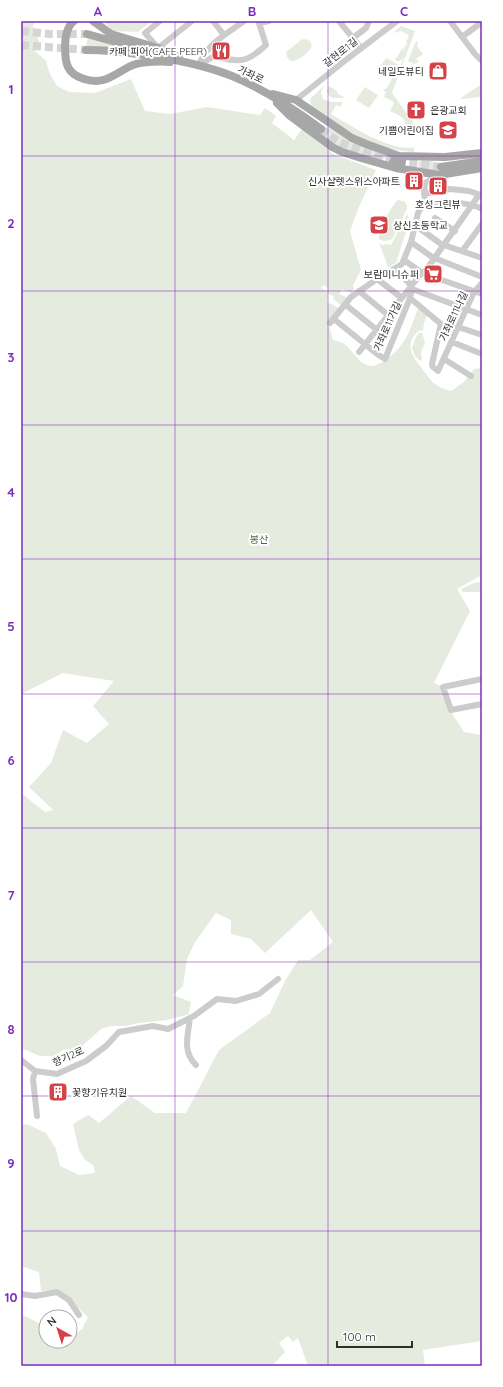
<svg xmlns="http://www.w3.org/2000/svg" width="503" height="1387" font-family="Quicksand,'Noto Sans KR',sans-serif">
<rect width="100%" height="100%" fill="#fff"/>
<path fill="#e5ebdf" d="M21,21H35L33,26L39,41L35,51L46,61L50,74L57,86L69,92L95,93L131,79L145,111L170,114L207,107L260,115L265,108L276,116L272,123L294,140L302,129L333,154L376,170L359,207L350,231L361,270L353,285L354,290L351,293L342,289L339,294L348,298L342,306L333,299L334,296L328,294L327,290L328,288L323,285L321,288L327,291L328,297L327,302L339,308L328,322L333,340C338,341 344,343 347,346C354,353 358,362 367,365C372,368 379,364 384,361C405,347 410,331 418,308L427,315L424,323L423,331L420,330C405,342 410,353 420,366C431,380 432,386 451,391L464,382L474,369L482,368V575L457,589L470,611L434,683L441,686L449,709L464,732L482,735V1341L423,1350L425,1366H308L298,1338L293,1342L288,1336L279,1343L285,1352L272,1366H21V1314L46,1327V1341H70V1339L82,1329L88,1317L58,1289L41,1291L39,1272L21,1266V1126L26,1124L46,1133L56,1149L60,1166L79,1175L95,1173L93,1165L85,1160L79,1150L73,1124L88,1115L99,1123L131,1096L155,1113H186L219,1050L270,1013L285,981L298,960H310L333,942L311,910L265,953L251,939L231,934V920L216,913L195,942L187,959L183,986L173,995L191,1002L189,1014L167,1020L139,1023L125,1026H111L101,1029L80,1048L63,1050L54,1056H40L21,1048V793L45,812L53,810L29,787L51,763L63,730L87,743L109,724L93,706L114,681L63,673L21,694Z
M103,21H152L138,32L113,31Z
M401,26L415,31L392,93L413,122V136L401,134C410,120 403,117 390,111L394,103L392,101L384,97L386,92L383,90L384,89H386L393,77L379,68L386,58L399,65L395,77L404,58L400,61H396L395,60L406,43L403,49L405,55L404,49L407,44L406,42L409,36L407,34L401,31L393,33Z
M88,37L130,49L86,46Z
M304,39C323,42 301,62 291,61L287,57L286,52L301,40Z
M416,41L418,42L417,46L423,54L416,59L419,62L414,64L408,61Z
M482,84V97L461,99L462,97Z
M325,85L321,92L323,99L331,102H343L340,107L336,105L331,114C349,125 393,153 414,147V152C374,150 348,131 317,110L311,105L310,99Z
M329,86L337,91V93L345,98H333L329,96L327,91Z
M365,87L378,95L369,108L356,100Z
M329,125L385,153V158L382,161L344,151L321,135Z
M433,159L434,173L419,169L418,163L421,161Z
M398,200L404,201L407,205V209L392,239L387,241H383L379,239C377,232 392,205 398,200Z
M407,214L408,216L403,231L406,232L396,263L388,267L379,242L382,245L388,244L391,245Z
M419,333H422L425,342L421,353L422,360L420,361L415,356L412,348L416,337Z
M482,582V592H463L461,589L474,583Z"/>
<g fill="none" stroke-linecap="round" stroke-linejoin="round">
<path stroke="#d5d5d5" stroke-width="8" stroke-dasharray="8 4" stroke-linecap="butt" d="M21,31L50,34H87
M21,45L86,50
M321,129L339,142L383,159L441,167"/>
<path stroke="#ccc" stroke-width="6" d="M160,21L145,33L158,48L192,21
M213,21L224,35
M258,21L259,23L269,21
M339,21L361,48
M450,21L475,54L482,61
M462,37L482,22
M353,38L366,28L369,21
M198,66L214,56C239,63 247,63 266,45L259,23
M198,66C208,43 225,35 244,21
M296,100L347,59L397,21
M424,194L450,189L469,191L481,195
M426,204L424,194L425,183L439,175
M435,218L455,231
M415,225L441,244L482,258
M411,242L432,257L482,277
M463,250L482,224
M404,260L422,273L482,294
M377,279L402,298
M412,289L482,315
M359,291L388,315
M410,298L441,324L432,364L433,367L438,371L474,292L482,283
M346,305L377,330
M334,319L377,354L385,359L410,298L412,289L409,283L394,269
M330,323L351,297L377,279L402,264L411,242L418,213L422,206C435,200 471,202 482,209
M458,327L482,335
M452,342L482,354
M359,352L420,275L426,270L479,195
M444,359L471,376
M482,679L443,687L451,710L482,704
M190,1018C188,1035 182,1052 196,1065
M21,1060L35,1071L57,1074L86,1061L106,1046L119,1032L153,1026L168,1029L194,1016L217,999L236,1001L259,994L278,979
M35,1071L33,1079L37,1116
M21,1294L35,1296L57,1292L69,1300L79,1315"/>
<path stroke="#a7a7a7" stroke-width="8" d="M74,21C67,26 65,38 65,46C65,53 65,61 68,67C73,78 92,83 103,80C115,77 125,67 136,64C145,62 161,61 170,62
M93,21L111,34L158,48L179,57
M87,34L141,49L151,53
M86,50C106,50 124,52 144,55C174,59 204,65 232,76C264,89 294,109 321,129
M273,94L296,100L352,138L366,144L399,156L445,157L482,153
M277,103L289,115L332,147L342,152L361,158L396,168L439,175L482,168
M397,156L401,157L402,161L401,166L396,168L394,166L393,162Z
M441,167L482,161"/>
</g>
<path fill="none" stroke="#7b2cbf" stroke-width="1" stroke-opacity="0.55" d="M175,21V1366M328,21V1366M21,156H482M21,291H482M21,425H482M21,559H482M21,694H482M21,828H482M21,962H482M21,1096H482M21,1231H482"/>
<defs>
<g id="restaurant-square" transform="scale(1)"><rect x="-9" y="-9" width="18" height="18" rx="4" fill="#d54349" stroke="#fff"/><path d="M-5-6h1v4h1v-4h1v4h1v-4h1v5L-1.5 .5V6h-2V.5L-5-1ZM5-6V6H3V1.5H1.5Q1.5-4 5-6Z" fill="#fff"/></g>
<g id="shop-square" transform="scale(1)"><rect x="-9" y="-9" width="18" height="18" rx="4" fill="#d54349" stroke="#fff"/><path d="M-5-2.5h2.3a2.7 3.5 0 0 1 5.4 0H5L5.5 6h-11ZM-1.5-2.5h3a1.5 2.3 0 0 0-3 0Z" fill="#fff"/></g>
<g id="church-square" transform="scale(1)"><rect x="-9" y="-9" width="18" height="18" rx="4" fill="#d54349" stroke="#fff"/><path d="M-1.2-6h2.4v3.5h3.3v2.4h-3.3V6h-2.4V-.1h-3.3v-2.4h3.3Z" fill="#fff"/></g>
<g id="school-square" transform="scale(1)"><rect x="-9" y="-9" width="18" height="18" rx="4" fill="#d54349" stroke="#fff"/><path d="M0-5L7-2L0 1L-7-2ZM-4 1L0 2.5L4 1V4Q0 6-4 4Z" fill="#fff"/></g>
<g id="building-square" transform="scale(1)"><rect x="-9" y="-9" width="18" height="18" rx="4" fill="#d54349" stroke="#fff"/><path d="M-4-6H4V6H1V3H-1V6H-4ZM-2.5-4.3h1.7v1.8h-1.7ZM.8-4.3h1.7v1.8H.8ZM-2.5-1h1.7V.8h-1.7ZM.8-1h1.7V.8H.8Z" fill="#fff"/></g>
<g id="supermarket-square" transform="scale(1)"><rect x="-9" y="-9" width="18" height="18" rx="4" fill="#d54349" stroke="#fff"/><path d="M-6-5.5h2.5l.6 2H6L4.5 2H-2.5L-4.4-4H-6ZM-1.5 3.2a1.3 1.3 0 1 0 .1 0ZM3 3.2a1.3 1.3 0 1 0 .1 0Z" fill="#fff"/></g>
</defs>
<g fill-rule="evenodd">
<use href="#restaurant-square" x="221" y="51"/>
<use href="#shop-square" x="438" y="71"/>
<use href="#church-square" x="416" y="110"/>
<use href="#school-square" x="448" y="130"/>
<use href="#building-square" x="414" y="181"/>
<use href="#building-square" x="438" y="186"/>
<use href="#school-square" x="379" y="225"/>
<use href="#supermarket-square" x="433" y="274"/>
<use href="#building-square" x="58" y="1092"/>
</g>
<g text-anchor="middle" stroke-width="4" stroke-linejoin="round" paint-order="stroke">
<g font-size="10" fill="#2f2f2f" stroke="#fff" text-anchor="end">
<text x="207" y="55">카페 피어(CAFE PEER)</text>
<text x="424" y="75">네일도뷰티</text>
<text x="430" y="114" text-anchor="start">은광교회</text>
<text x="434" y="134">기쁨어린이집</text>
<text x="400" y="185">신사샬렛스위스아파트</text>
<text x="438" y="208" text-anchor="middle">호성그린뷰</text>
<text x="393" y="229" text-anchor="start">상신초등학교</text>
<text x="419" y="278">보람미니슈퍼</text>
<text x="72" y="1096" text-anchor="start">꽃향기유치원</text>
</g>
<g font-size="10" fill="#2f2f2f" stroke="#fff">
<text transform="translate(340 52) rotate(-38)" y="4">갈현로1길</text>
<text transform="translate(251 74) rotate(26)" y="4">가좌로</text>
<text transform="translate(453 316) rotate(-65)" y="4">가좌로11나길</text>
<text transform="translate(387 326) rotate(-66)" y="4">가좌로11가길</text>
<text transform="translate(68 1056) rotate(-24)" y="4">향기2로</text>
</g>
<g font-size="10" fill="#516741" stroke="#fff">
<text x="259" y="543">봉산</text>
</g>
</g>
<rect width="503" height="1387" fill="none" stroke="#ffffff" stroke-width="44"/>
<g transform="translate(58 1329) rotate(321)"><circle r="19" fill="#ffffff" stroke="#acacac"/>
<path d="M0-3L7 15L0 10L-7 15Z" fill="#d54349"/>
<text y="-6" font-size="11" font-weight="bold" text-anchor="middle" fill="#2f2f2f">N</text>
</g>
<path d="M337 1341v6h75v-6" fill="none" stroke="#2f2f2f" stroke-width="2"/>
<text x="343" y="1341" font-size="12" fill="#2f2f2f" stroke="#ffffff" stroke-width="3" paint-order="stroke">100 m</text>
<rect x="22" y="22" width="459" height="1343" fill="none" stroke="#7b2cbf" stroke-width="1.5"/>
<g font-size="13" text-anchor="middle" font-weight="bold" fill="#7b2cbf">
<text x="98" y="16">A</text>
<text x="252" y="16">B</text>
<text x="404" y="16">C</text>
<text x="11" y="94">1</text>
<text x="11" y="228">2</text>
<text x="11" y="362">3</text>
<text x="11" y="497">4</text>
<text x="11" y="631">5</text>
<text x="11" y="765">6</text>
<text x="11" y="900">7</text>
<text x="11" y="1034">8</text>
<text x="11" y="1168">9</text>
<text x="11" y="1302">10</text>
</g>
</svg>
